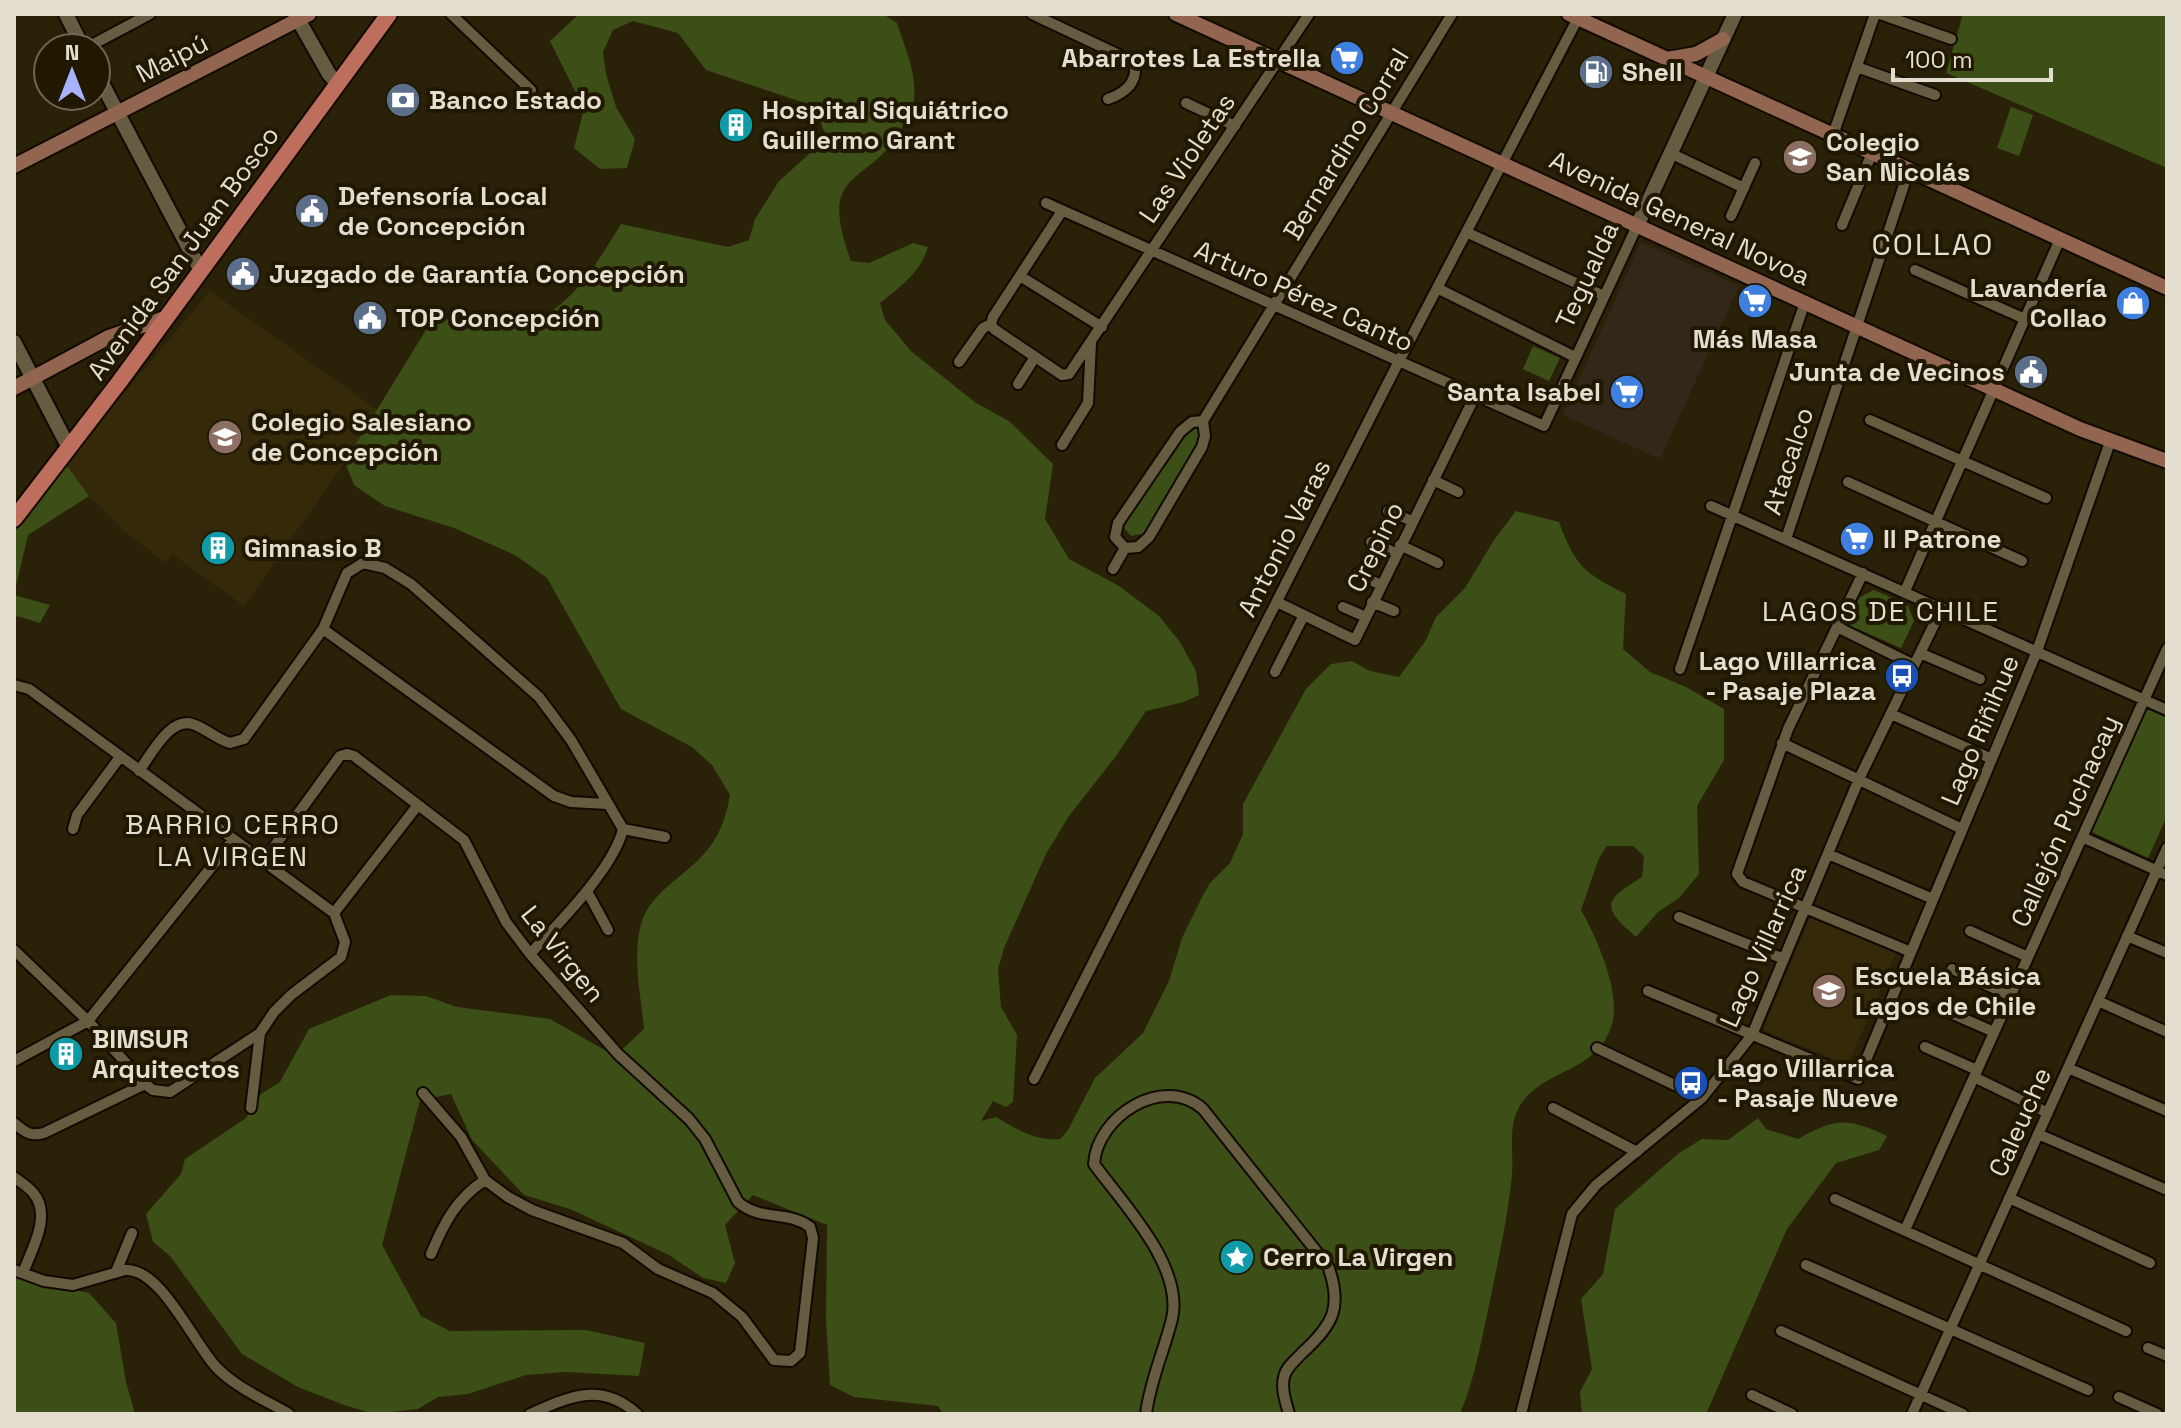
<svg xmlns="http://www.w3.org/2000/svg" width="2181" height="1428" font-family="'Space Grotesk',sans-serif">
<rect width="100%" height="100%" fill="#292108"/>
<path fill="#322718" d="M1641,242L1739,286L1660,459L1563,415Z"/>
<path fill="#342908" d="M210,291L382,413L345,462L244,606L172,554L166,563L123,530L89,496L65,463Z
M1810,917L1896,953L1848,1065L1763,1030Z"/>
<path fill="#3c4f17" d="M579,14H883L897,23C905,48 917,74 914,101C913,108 908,116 904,123C874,189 814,162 851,261L869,263L913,243L928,247C921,272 900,287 880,303L885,320L912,352L976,403L1009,421L1053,464L1045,519L1069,559L1119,586L1159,616L1180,642L1196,671L1199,695L1184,702L1146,711L1116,756L1069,816L1046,854L1004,948L998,969L1001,1007L1017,1035L1013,1102L1006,1107L993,1101L981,1121L996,1117C1016,1129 1036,1141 1060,1139L1068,1130L1095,1078L1143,1033L1169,981L1182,938L1203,895L1210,883L1230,863L1243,834V804L1306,689L1331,664L1352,661L1370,671L1399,677L1426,640L1436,617L1465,588L1494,540L1516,511L1559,522C1576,567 1584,573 1626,594L1623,649L1650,672L1686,687L1724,709V760L1697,806L1699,874L1679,898L1658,912L1636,937C1601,907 1603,901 1642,877L1644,856L1633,846H1607L1599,858L1581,910C1597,938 1619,989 1613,1020C1601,1073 1546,1067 1521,1104C1507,1125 1514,1152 1512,1175C1508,1216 1499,1256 1491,1296C1482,1336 1476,1376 1460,1414H943L938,1406L854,1397L830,1385L826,1320L827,1225L753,1195L725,1225L735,1263L726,1283L703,1278L669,1255L570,1209L524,1195L472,1140L451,1094L420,1100L382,1245L421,1316L450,1331L586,1330L645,1343L639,1376L566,1372L526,1375L468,1394L438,1397L418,1409L374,1414L344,1405L298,1387L242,1354L170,1256L153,1242L146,1214L181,1174L185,1159L246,1118L261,1094L280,1082L309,1029L391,995L426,996L457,1007L550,1019L615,1056L644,1029C641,996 632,956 641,924C651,892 681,879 702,856C719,838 726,819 730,795L712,765L692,747L621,709L547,578L515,555L454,528L385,506L354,485L345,462L432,320C444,320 457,318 469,319C481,319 494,326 506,326C565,322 593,269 621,224L728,247L749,240L755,219L779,181L827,138L819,119L802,102L706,70L678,33L633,21L613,30L603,52L606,74L616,107L635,139L627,168L600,169L574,148L584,109L550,41Z
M1963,14H2167V168L1946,73Z
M2011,107L2033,115L2019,156L1997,148Z
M1533,346L1560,358L1549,381L1523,369Z
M1194,427L1200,430V440L1146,533L1131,536L1124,528L1127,516L1183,435Z
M65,463L89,496L28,535L14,595L50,605L40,623L17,616L14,621V528Z
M1874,590L1908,605L1914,621L1901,648L1844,623L1860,597Z
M2146,708L2167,718V816L2148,858L2090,831Z
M1758,1118L1766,1129L1798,1139C1835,1118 1847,1117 1887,1136L1879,1150L1836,1163L1787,1229L1706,1414H1582L1580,1392L1592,1369L1581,1299L1603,1274L1615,1209L1679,1153L1702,1139L1728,1140Z
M14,1278L89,1293L116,1323L126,1382L135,1414H14Z"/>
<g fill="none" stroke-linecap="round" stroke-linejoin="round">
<g stroke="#120a00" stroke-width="14">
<path id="minor" d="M451,14L531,90
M1032,14L1134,62C1139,82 1125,93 1108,99
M1880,14L1951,39
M86,48L150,14
M1857,67L1935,95
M1186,103L1235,126
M1833,135L1875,14
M1670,153L1744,188
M1046,203L1544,426L1637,226
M1731,216L1755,163
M1842,225L1872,153
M1466,232L1604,296
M1915,270L2025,319
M1020,276L1102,327
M1437,288L1575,357
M991,324L994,329L1062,375L1069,374L1309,14
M959,362L983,328L991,324L993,317L1062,211
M1018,384L1035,357
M1870,420L2046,498
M1203,421L1192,422L1180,432L1118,523L1115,537L1125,548L1138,547L1149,537L1202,447L1205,436L1203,421L1452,14
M1062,445L1088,403L1091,343
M1433,480L1458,492
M1848,482L2022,561
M1711,506L2167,710
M1388,511L1412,521
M1786,539L1909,170
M1371,542L1396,553
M1400,545L1438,563
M1113,569L1125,548
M1863,573L1788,729L1737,874L1743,882L1911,952
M1357,574L1381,585
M1905,591L2060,239
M1277,602L1355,640L1475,396
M1372,602L1394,611
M1343,607L1366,617
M1837,627L1914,665
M323,629L554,796L571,802L607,804
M1920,653L1980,679
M1680,669L1805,302
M1275,672L1304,615
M14,685L29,689L334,913
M1891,714L1992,759
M1782,743L1962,829
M139,771C151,755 171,714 195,725C208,730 217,739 230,743L244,739L323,629L347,573L363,563L385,568L411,584L539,697L571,740L623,829C614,868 558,924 530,954
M73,829L77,815L120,757
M623,829L665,837
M2082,837L2167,875
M1828,854L1933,899
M263,862L340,756L347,754L354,756L464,840L506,922L530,954L618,1054L689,1119L705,1139L738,1202C761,1222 789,1210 810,1227L813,1238L800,1353L791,1361L774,1360L742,1317L713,1293L658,1269L623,1243L532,1210L508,1197L485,1180L461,1137L423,1093
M587,891L608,930
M334,913L418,805
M1679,917L1784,959
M1970,931L2028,957
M2127,936L2167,953
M14,950L88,1021L145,1084L153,1090L170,1092L260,1033L274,1012L291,995L341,957L345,942L334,913
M1952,969L2011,996
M1648,991L1858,1079L2037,651L2110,442
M2098,1001L2167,1032
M1939,1008L1994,1032
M1925,1047L1977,1070
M1597,1048L1702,1098
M14,1061L88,1021L233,840
M2068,1068L2167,1111
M1974,1077L2048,1113
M1034,1079L1398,363L1578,18
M251,1108L260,1033
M1553,1108L1637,1152
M14,1123C25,1132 30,1137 44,1133L145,1084
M2038,1134L2167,1190
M14,1177C20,1182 29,1187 34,1194C52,1216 31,1251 23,1273
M2009,1198L2150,1263
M1835,1199L2126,1331
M1905,1230L2167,649
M431,1254C444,1223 456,1199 485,1180
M1806,1265L2088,1390
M14,1270L44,1281L73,1285L125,1270C160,1267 193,1342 216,1367C235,1387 265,1400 289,1414
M116,1272L132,1233
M1781,1331L1963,1414
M2148,1348L2167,1356
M1752,1395L1792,1414
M2119,1397L2157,1414
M530,1414C569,1397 601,1381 637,1414
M1146,1414C1150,1381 1164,1351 1172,1319C1184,1266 1123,1204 1094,1164C1097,1116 1163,1074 1203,1109L1328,1266C1343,1307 1333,1325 1302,1353C1295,1361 1286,1367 1284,1377C1281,1390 1286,1402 1289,1414
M1521,1414L1572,1214L1596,1185L1702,1098L1752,1035L1859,779L1942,608
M1912,1414L2167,848"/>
</g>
<g stroke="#120a00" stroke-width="18">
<path id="tertiary" d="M66,14L83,48
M295,14L329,74L338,84
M96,72L201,271
M1637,226L1735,14
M14,342L68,446"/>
</g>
<g stroke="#120a00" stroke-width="18">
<path id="secondary" d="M1176,14L2080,429L2167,461
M1569,14L2167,288
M1667,59L1696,54L1723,39
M14,166L309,14
M14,388L109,337L165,318"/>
</g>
<g stroke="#120a00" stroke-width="20">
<path id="primary" d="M14,519L120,381L389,14"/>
</g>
<use href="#minor" stroke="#655c42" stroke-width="10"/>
<use href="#tertiary" stroke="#655c42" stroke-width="14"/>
<use href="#secondary" stroke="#91654f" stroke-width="14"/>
<use href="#primary" stroke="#bd6e5c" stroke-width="16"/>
</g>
<defs>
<g id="supermarket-disc" transform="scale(1.8)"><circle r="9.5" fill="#3f7fe0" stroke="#201801"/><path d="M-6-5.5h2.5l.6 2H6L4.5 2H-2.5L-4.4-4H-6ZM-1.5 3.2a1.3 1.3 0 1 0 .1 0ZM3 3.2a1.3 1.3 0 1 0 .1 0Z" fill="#fff"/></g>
<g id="fuel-disc" transform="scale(1.8)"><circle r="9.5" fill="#5c6f8a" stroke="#201801"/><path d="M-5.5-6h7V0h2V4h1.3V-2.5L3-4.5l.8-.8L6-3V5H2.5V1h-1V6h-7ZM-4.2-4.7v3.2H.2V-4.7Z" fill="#fff"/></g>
<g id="bank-disc" transform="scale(1.8)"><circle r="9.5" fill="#5c6f8a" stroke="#201801"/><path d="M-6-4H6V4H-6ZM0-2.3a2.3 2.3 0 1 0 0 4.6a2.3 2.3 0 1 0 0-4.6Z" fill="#fff"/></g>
<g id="building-disc" transform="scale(1.8)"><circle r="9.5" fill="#0f9aa8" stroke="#201801"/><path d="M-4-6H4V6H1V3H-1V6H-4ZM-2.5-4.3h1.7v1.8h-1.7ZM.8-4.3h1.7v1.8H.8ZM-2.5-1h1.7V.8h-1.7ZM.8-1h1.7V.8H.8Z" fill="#fff"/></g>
<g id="school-disc" transform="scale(1.8)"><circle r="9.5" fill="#8d6e63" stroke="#201801"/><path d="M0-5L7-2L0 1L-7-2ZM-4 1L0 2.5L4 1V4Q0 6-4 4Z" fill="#fff"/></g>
<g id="civic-disc" transform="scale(1.8)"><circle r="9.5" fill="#5c6f8a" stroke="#201801"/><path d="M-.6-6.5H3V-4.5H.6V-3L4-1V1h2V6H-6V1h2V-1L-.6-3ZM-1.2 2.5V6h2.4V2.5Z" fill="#fff"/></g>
<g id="shop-disc" transform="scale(1.8)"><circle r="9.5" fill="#3f7fe0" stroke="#201801"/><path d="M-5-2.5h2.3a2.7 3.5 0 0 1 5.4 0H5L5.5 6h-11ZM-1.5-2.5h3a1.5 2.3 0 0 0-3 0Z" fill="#fff"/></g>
<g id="bus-disc" transform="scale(1.8)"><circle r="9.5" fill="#1a4fb4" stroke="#201801"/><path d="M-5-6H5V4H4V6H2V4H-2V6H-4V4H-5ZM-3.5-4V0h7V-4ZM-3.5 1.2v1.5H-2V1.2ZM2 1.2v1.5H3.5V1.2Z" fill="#fff"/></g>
<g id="sight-disc" transform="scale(1.8)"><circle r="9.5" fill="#0f9aa8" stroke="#201801"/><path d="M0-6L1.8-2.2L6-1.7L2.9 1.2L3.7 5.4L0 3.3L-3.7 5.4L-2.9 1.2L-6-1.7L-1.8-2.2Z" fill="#fff"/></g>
</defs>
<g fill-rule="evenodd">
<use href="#supermarket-disc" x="1347" y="58"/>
<use href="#fuel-disc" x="1596" y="72"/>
<use href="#bank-disc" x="403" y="100"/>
<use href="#building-disc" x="736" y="125"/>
<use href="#school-disc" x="1800" y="157"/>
<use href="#civic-disc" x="312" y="211"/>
<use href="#civic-disc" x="243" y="274"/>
<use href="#supermarket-disc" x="1755" y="301"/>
<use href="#shop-disc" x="2133" y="303"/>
<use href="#civic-disc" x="370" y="318"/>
<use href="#civic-disc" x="2031" y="372"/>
<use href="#supermarket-disc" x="1627" y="392"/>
<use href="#school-disc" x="225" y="437"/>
<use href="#supermarket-disc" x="1857" y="539"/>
<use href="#building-disc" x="218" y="548"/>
<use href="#bus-disc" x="1902" y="676"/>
<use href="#school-disc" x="1829" y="991"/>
<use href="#building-disc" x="66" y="1054"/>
<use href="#bus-disc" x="1691" y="1083"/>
<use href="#sight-disc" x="1237" y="1257"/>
</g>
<g text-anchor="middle" stroke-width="8" stroke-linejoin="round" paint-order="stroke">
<g font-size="26" fill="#e4ded0" stroke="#201801">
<text transform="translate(172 58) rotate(-27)" y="9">Maipú</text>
<text transform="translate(1346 144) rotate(-59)" y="9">Bernardino Corral</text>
<text transform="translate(1187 158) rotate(-56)" y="9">Las Violetas</text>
<text transform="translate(1680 218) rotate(25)" y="9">Avenida General Novoa</text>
<text transform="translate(183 253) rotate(-54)" y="9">Avenida San Juan Bosco</text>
<text transform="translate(1587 275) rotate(-65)" y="9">Tegualda</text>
<text transform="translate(1304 296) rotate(24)" y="9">Arturo Pérez Canto</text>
<text transform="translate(1788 461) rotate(-72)" y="9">Atacalco</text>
<text transform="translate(1284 538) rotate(-63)" y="9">Antonio Varas</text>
<text transform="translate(1375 547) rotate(-64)" y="9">Crepino</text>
<text transform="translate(1980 730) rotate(-67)" y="9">Lago Riñihue</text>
<text transform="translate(2065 821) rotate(-66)" y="9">Callejón Puchacay</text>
<text transform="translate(1763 946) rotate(-66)" y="9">Lago Villarrica</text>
<text transform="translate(563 954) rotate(51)" y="9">La Virgen</text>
<text transform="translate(2020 1122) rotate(-66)" y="9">Caleuche</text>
</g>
<g font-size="26" font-weight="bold" fill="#e4ded0" stroke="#201801" text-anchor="start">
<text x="1321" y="67" text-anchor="end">Abarrotes La Estrella</text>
<text x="1622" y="81">Shell</text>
<text x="429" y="109">Banco Estado</text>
<text x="762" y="119">Hospital Siquiátrico<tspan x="762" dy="30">Guillermo Grant</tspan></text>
<text x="1826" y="151">Colegio<tspan x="1826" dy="30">San Nicolás</tspan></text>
<text x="338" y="205">Defensoría Local<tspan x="338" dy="30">de Concepción</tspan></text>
<text x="269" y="283">Juzgado de Garantía Concepción</text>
<text x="2107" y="297" text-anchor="end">Lavandería<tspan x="2107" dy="30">Collao</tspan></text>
<text x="396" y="327">TOP Concepción</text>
<text x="1755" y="348" text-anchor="middle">Más Masa</text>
<text x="2005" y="381" text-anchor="end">Junta de Vecinos</text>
<text x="1601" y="401" text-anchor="end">Santa Isabel</text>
<text x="251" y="431">Colegio Salesiano<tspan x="251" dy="30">de Concepción</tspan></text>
<text x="1883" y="548">Il Patrone</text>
<text x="244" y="557">Gimnasio B</text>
<text x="1876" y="670" text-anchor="end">Lago Villarrica<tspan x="1876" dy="30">- Pasaje Plaza</tspan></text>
<text x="1855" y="985">Escuela Básica<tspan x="1855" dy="30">Lagos de Chile</tspan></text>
<text x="92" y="1048">BIMSUR<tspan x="92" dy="30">Arquitectos</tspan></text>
<text x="1717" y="1077">Lago Villarrica<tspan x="1717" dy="30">- Pasaje Nueve</tspan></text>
<text x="1263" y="1266">Cerro La Virgen</text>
</g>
<g font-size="28" letter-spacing="2" fill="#e4ded0" stroke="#201801">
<text x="1881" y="621">LAGOS DE CHILE</text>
<text x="233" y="834">BARRIO CERRO<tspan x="233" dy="32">LA VIRGEN</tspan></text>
</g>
<g font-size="30" letter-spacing="2" fill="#e4ded0" stroke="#201801">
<text x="1933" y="255">COLLAO</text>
</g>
</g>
<rect width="2181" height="1428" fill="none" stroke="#e4ded0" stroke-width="32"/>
<g transform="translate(72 72)"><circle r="38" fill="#201801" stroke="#6e6754" stroke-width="2"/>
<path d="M0-6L14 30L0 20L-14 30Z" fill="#a7b1fc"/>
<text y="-12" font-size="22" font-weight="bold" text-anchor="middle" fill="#e4ded0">N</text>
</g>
<path d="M1893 68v12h158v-12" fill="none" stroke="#e4ded0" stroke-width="4"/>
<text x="1905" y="68" font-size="24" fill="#e4ded0" stroke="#201801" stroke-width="6" paint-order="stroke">100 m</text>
</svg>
